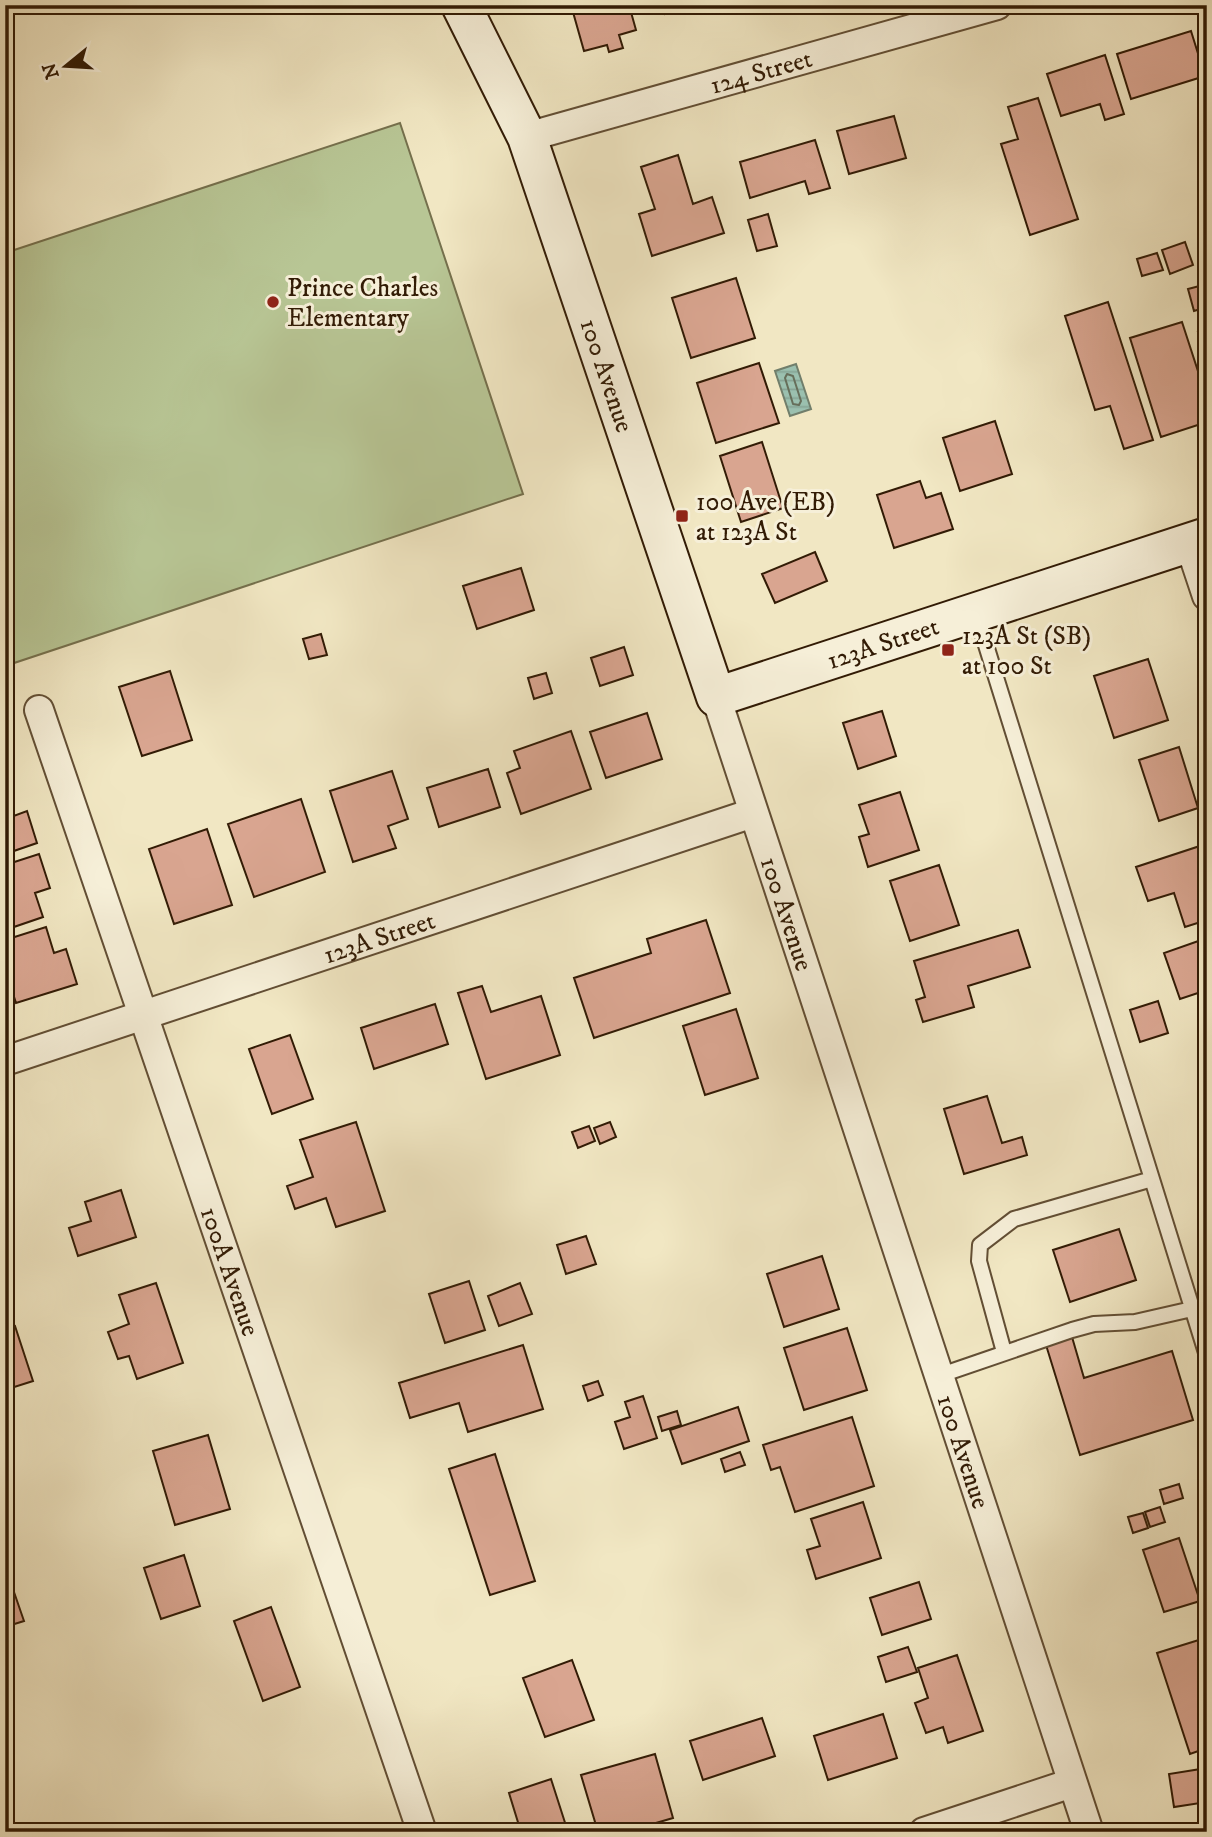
<svg xmlns="http://www.w3.org/2000/svg" width="1212" height="1837" font-family="'IM FELL DW Pica',serif">
<defs>
<pattern id="water-rules" width="6" height="5" patternUnits="userSpaceOnUse" patternTransform="scale(1.75)"><rect width="6" height="5" fill="#9bc0af"/><path d="M0 2.5h6" fill="none" stroke="#86a495"/></pattern>
</defs>
<rect width="100%" height="100%" fill="#f1e7c3"/>
<filter id="stains"><feTurbulence type="fractalNoise" baseFrequency=".00286" numOctaves="4"/><feColorMatrix values="0 0 0 0 .2 0 0 0 0 .09 0 0 0 0 .02 0 0 0 .5 -.17"/></filter>
<radialGradient id="worn" r=".72"><stop offset=".6" stop-color="#630" stop-opacity="0"/><stop offset="1" stop-color="#630" stop-opacity=".3"/></radialGradient>
<path fill="#b8c695" stroke="#75704d" stroke-width="2" d="M400,123L523,494L5,666V253Z"/>
<path fill="url(#water-rules)" stroke="#717e6b" stroke-width="2" d="M796,364L811,409L790,416L775,371Z"/>
<g fill="none" stroke-linecap="round" stroke-linejoin="round">
<path stroke="#666e5a" stroke-width="2" d="M787,374L793,376L801,401L799,405L793,404L785,378Z"/>
</g>
<path fill="#d9a590" stroke="#321b05" stroke-width="2" d="M571,5H610L612,10L629,5L636,30L619,35L623,48L609,52L607,45L584,51Z
M662,5H695L665,14Z
M1191,31L1205,76L1131,99L1117,54Z
M1105,55L1124,114L1105,120L1100,104L1061,116L1047,74Z
M1038,98L1078,219L1030,235L1001,144L1018,139L1008,107Z
M894,116L906,158L849,174L837,131Z
M815,140L830,188L809,194L805,181L750,198L740,162Z
M678,155L693,204L712,197L724,233L652,256L639,214L655,209L641,167Z
M768,214L777,246L757,251L748,220Z
M1185,242L1193,265L1170,274L1162,250Z
M1157,253L1163,270L1142,276L1137,259Z
M736,278L755,338L691,358L672,298Z
M1207,284V307L1194,311L1188,289Z
M1108,302L1153,440L1124,449L1110,406L1095,410L1065,316Z
M1182,322L1207,399V422L1161,437L1130,338Z
M1207,330V362L1198,332Z
M759,363L779,423L716,443L697,383Z
M995,421L1012,474L960,491L943,438Z
M762,442L783,508L741,522L720,456Z
M920,481L926,498L941,493L953,529L894,548L877,495Z
M815,552L827,581L775,603L762,574Z
M521,568L534,610L477,629L463,586Z
M321,634L327,655L309,659L303,639Z
M624,647L633,675L600,686L591,658Z
M1148,659L1168,720L1114,738L1094,676Z
M170,671L192,740L142,756L119,687Z
M546,673L552,693L534,699L528,678Z
M882,711L896,756L858,769L843,723Z
M647,713L662,759L606,778L590,732Z
M571,731L591,789L521,814L507,773L520,768L514,751Z
M1179,747L1198,808L1159,821L1139,760Z
M488,769L500,807L439,827L427,788Z
M392,771L408,819L388,826L396,848L353,862L330,791Z
M900,792L919,850L868,867L859,837L869,834L859,805Z
M301,799L325,872L254,897L228,824Z
M5,801L11,817L27,811L37,843L5,854Z
M207,829L232,905L174,924L149,849Z
M1206,844L1207,920L1185,927L1174,893L1148,901L1136,867Z
M39,854L50,888L35,893L43,917L5,930V865Z
M939,865L959,925L910,941L890,881Z
M706,920L730,993L594,1038L574,978L651,953L647,939Z
M46,927L54,953L66,949L77,984L16,1003L5,969V940Z
M1018,930L1030,967L968,986L974,1007L923,1022L916,1000L925,997L914,961Z
M1207,938V990L1180,999L1164,953Z
M482,986L491,1012L541,996L560,1055L486,1079L458,993Z
M1158,1001L1168,1033L1140,1042L1130,1010Z
M435,1004L448,1044L374,1069L361,1028Z
M736,1009L758,1078L705,1095L683,1026Z
M290,1035L313,1099L272,1114L249,1049Z
M987,1096L1002,1143L1022,1137L1027,1155L964,1174L944,1109Z
M356,1122L385,1211L336,1227L326,1198L295,1209L287,1186L313,1177L300,1140Z
M610,1122L616,1137L600,1144L594,1128Z
M589,1126L595,1141L578,1148L572,1132Z
M121,1190L136,1237L78,1256L69,1228L91,1221L85,1202Z
M1119,1229L1136,1280L1070,1302L1053,1250Z
M586,1236L596,1264L566,1274L557,1245Z
M822,1256L839,1309L784,1327L767,1274Z
M469,1281L485,1330L445,1343L429,1294Z
M156,1283L183,1363L137,1379L129,1356L118,1359L108,1332L129,1324L119,1295Z
M520,1283L532,1314L499,1326L488,1296Z
M15,1326L33,1381L5,1390V1329Z
M847,1328L867,1390L804,1410L784,1348Z
M1072,1337L1084,1378L1172,1351L1193,1420L1080,1455L1046,1345Z
M523,1345L543,1409L468,1432L459,1403L410,1418L399,1383Z
M598,1381L603,1395L588,1401L583,1386Z
M643,1396L657,1438L624,1449L615,1422L630,1417L625,1402Z
M738,1407L749,1441L682,1464L670,1430Z
M677,1411L681,1425L662,1431L658,1417Z
M852,1417L874,1486L795,1512L780,1467L771,1470L763,1445Z
M208,1435L230,1509L175,1525L153,1451Z
M740,1452L745,1465L725,1472L721,1459Z
M495,1454L535,1581L490,1595L449,1469Z
M1179,1484L1183,1498L1164,1504L1160,1490Z
M863,1502L881,1558L816,1579L807,1550L820,1546L811,1519Z
M1160,1507L1165,1522L1150,1527L1145,1512Z
M1143,1513L1148,1528L1133,1533L1128,1517Z
M1179,1538L1200,1601L1164,1612L1143,1550Z
M184,1555L200,1606L161,1619L144,1568Z
M5,1566L24,1621L5,1627Z
M919,1582L931,1619L882,1635L870,1598Z
M271,1607L300,1687L263,1701L234,1621Z
M1202,1639L1207,1654V1748L1190,1754L1157,1653Z
M908,1647L917,1672L886,1682L878,1657Z
M957,1655L983,1731L948,1743L943,1727L926,1733L915,1703L928,1698L918,1668Z
M572,1660L594,1720L545,1737L523,1678Z
M883,1714L897,1758L828,1780L814,1736Z
M762,1718L775,1756L703,1780L690,1741Z
M655,1754L673,1818L625,1832H598L581,1775Z
M1207,1768V1802L1174,1807L1169,1774Z
M551,1779L568,1832H521L509,1793Z"/>
<g fill="none" stroke-linecap="round" stroke-linejoin="round">
<g stroke="#624e34" stroke-width="18">
<path id="lane" d="M976,613L1207,1356
M1004,1352L979,1261L980,1245L1014,1219L1152,1179
M938,1376L1072,1330L1094,1324L1135,1322L1192,1309"/>
</g>
<g stroke="#624e34" stroke-width="32">
<g id="street">
<path id="s1" d="M527,137L997,5"/>
<path d="M1189,542L1207,596"/>
<path id="s2" d="M716,697L1089,1832"/>
<path id="s3" d="M39,710L422,1832"/>
<path id="s4" d="M5,1061L753,813"/>
<path d="M924,1832L1072,1783"/>
</g>
</g>
<g stroke="#321b05" stroke-width="42">
<g id="secondary">
<path id="s5" d="M461,5L527,137L716,697L1207,537"/>
</g>
</g>
<use href="#lane" stroke="#f6efd8" stroke-width="14"/>
<use href="#street" stroke="#f6efd8" stroke-width="28"/>
<use href="#secondary" stroke="#f6efd8" stroke-width="38"/>
<path stroke="#321b05" stroke-width="5" stroke-dasharray="12 12" stroke-linecap="butt" d="M5,1830L7,1832"/>
</g>
<g fill="#8f2418" stroke="#f6efd8" stroke-width="2.5">
<circle cx="273" cy="302" r="7"/>
<rect x="675" y="509" width="14" height="14" rx="3.5"/>
<rect x="941" y="643" width="14" height="14" rx="3.5"/>
</g>
<g text-anchor="middle" stroke-width="6" stroke-linejoin="round" paint-order="stroke">
<g font-size="26" fill="#321b05" stroke="#f6efd8">
<text dy="9" stroke="none"><textPath href="#s1" startOffset="243">124 Street</textPath></text>
<text dy="9" stroke="none"><textPath href="#s5" startOffset="399">100 Avenue</textPath></text>
<text dy="9" stroke="none"><textPath href="#s5" startOffset="914">123A Street</textPath></text>
<text dy="9" stroke="none"><textPath href="#s2" startOffset="228">100 Avenue</textPath></text>
<text dy="9" stroke="none"><textPath href="#s4" startOffset="394">123A Street</textPath></text>
<text dy="9" stroke="none"><textPath href="#s3" startOffset="593">100A Avenue</textPath></text>
<text dy="9" stroke="none"><textPath href="#s2" startOffset="794">100 Avenue</textPath></text>
</g>
<g font-size="26" fill="#321b05" stroke="#f6efd8" text-anchor="start">
<text x="287" y="296">Prince Charles<tspan x="287" dy="30">Elementary</tspan></text>
<text x="696" y="510">100 Ave (EB)<tspan x="696" dy="30">at 123A St</tspan></text>
<text x="962" y="644">123A St (SB)<tspan x="962" dy="30">at 100 St</tspan></text>
</g>
</g>
<rect width="1212" height="1837" fill="none" stroke="#f1e7c3" stroke-width="28"/>
<rect x="7" y="7" width="1198" height="1823" fill="none" stroke="#321b05" stroke-width="3.5"/>
<rect x="14" y="14" width="1184" height="1809" fill="none" stroke="#321b05" stroke-width="2"/>
<g transform="translate(66 66) rotate(252)" stroke="#f6efd8" stroke-width="5" paint-order="stroke">
<path d="M0-5L12 26L0 18L-12 26Z" fill="#321b05"/>
<text y="-10" font-size="19" font-weight="bold" text-anchor="middle" fill="#321b05">N</text>
</g>
<rect width="100%" height="100%" filter="url(#stains)"/>
<rect width="100%" height="100%" fill="url(#worn)"/>
</svg>
